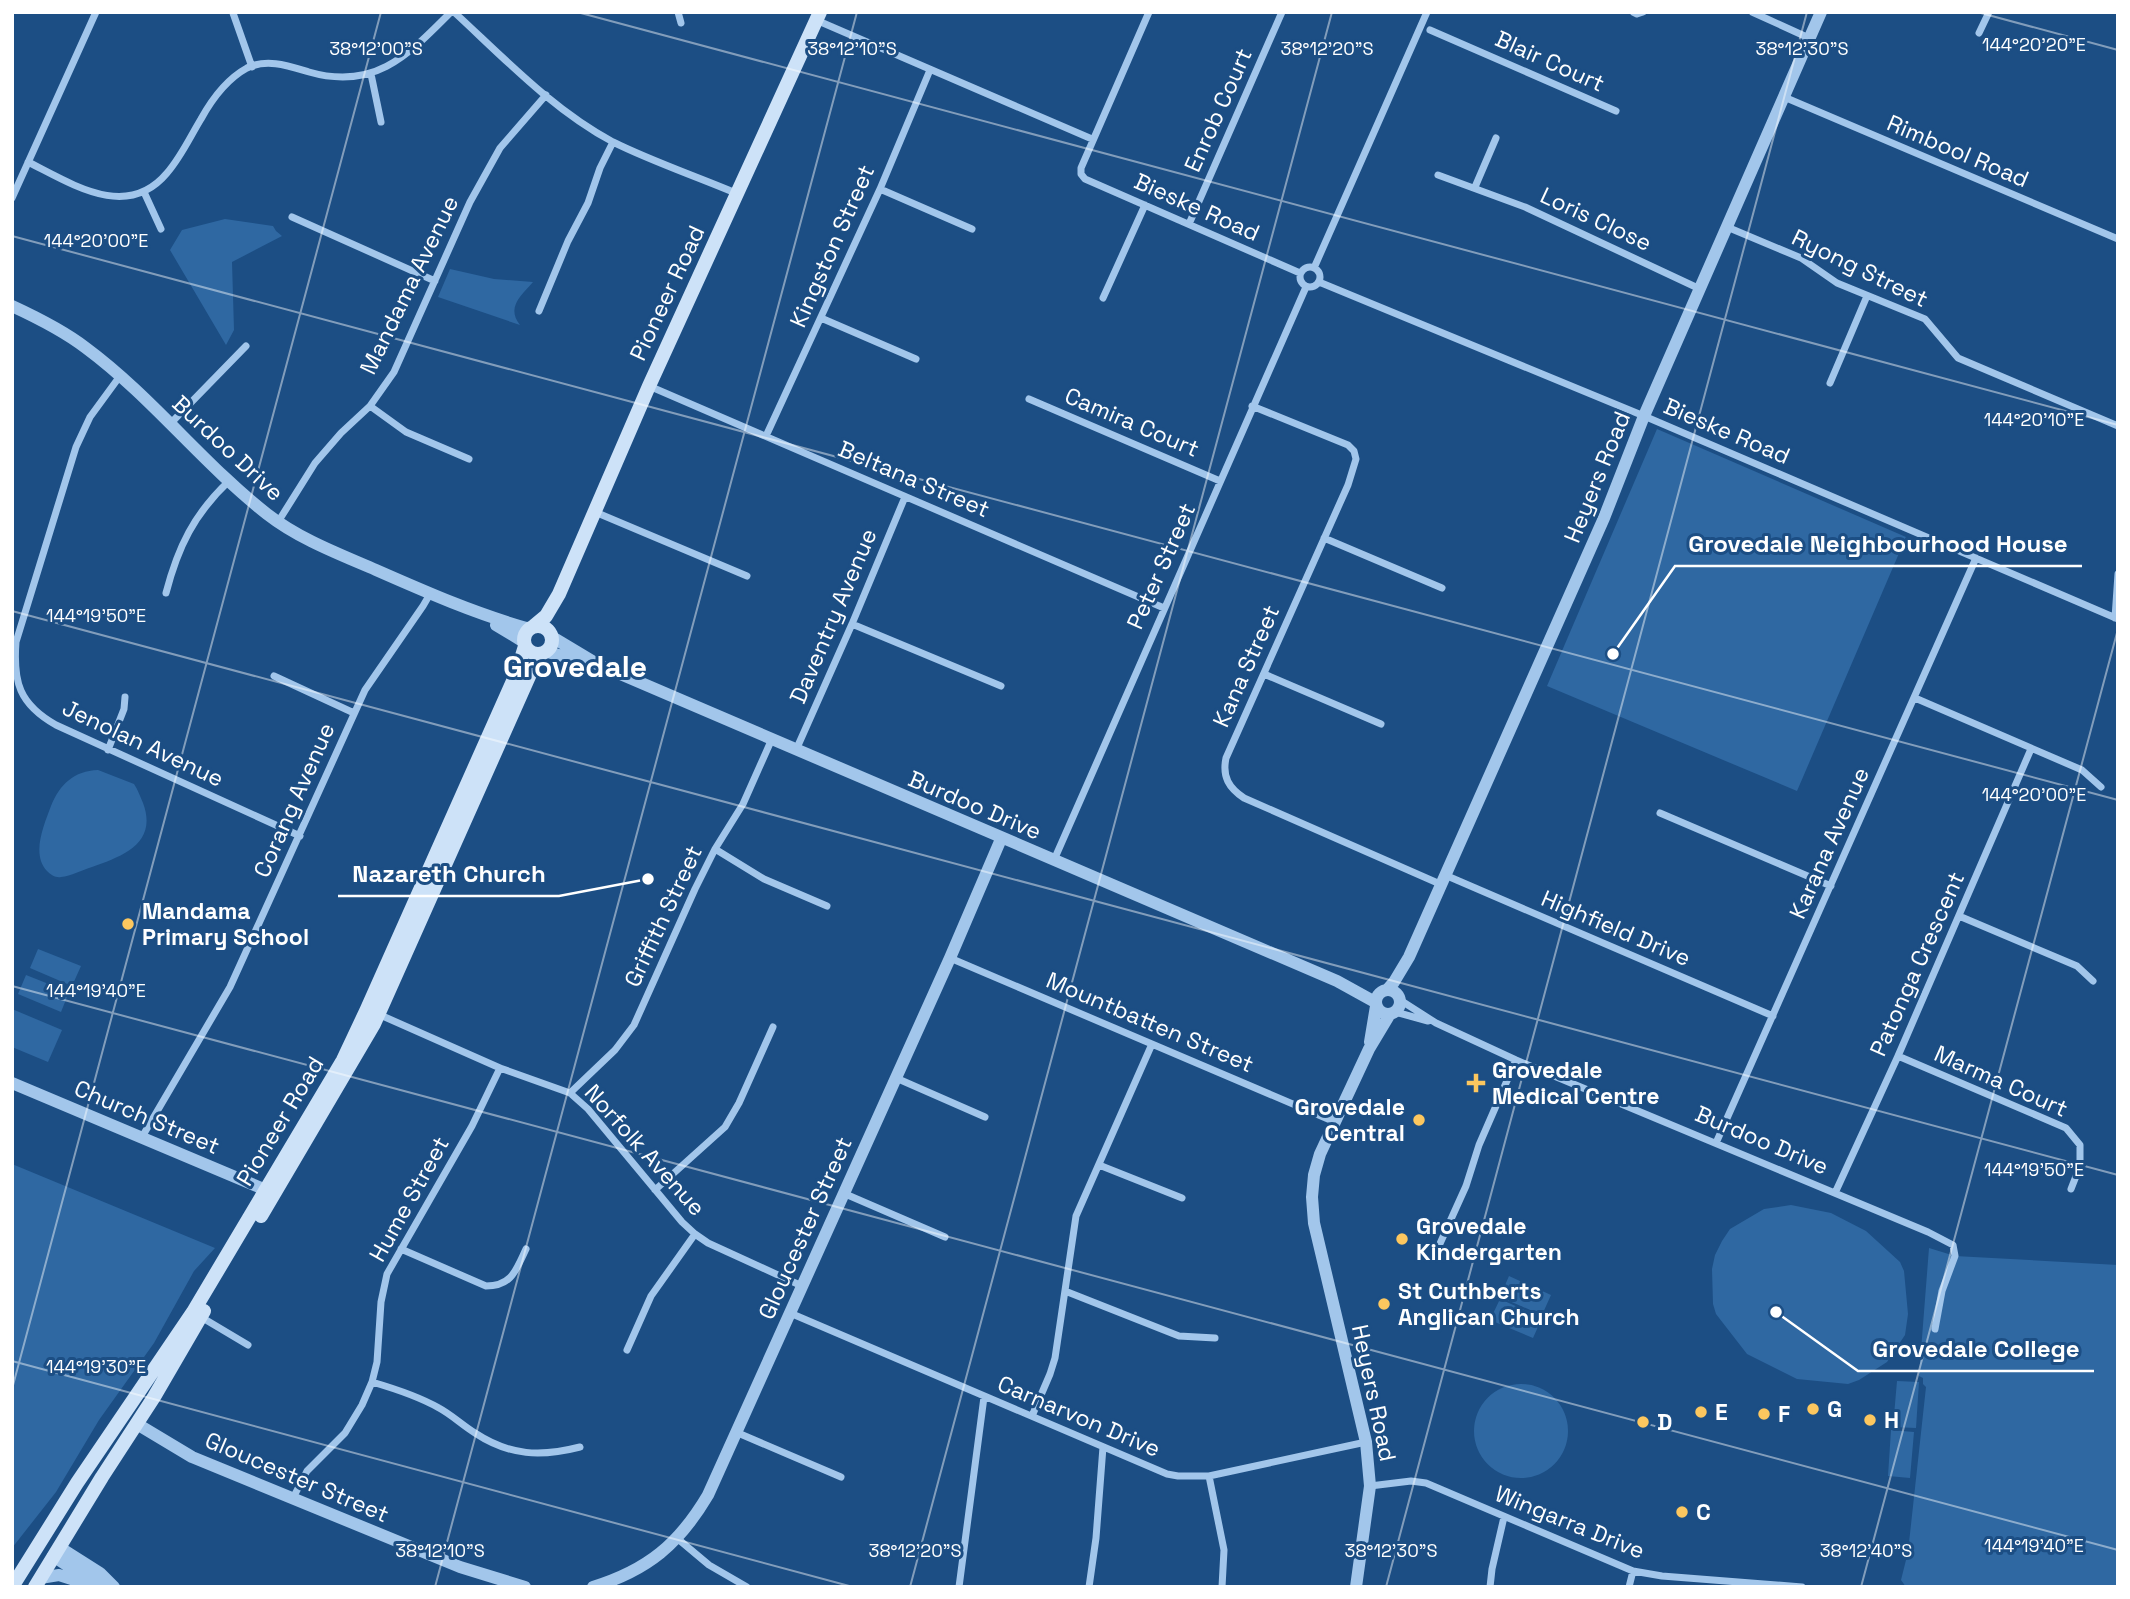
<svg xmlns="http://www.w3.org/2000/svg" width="2130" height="1599" font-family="'Space Grotesk',sans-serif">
<rect width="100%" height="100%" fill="#1c4e84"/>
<path fill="#2f68a2" d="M225,219L273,226L276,231L282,236L232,262L234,330L226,345L170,250L182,230Z
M450,269L494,279L533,282C521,296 506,307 520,325L438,297Z
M1657,429L1906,537L1797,791L1547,686Z
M98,770L134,784C138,790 140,796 143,803C158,843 123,856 92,867C82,870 71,876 61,877C56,878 51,875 47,871C31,854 44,825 51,806C60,784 74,771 98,770Z
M38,949L81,966L72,986L30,968Z
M26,975L69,992L61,1012L18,994Z
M12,1009L62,1030L48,1062L12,1047Z
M12,1164L215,1248L194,1271L154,1343L99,1420L56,1492L12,1548Z
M1791,1205L1831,1213L1866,1231L1900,1262L1904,1271L1908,1314L1905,1335L1887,1362L1859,1380L1848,1384L1797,1379L1747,1354L1716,1314L1713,1304L1712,1269L1715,1255L1722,1241L1730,1229L1764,1209Z
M1929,1248L1955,1256L2118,1265L2117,1587H1906L1901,1580L1908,1552L1926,1387L1923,1384V1378L1919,1376Z
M1509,1276L1551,1295L1542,1315L1500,1297Z
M1500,1299L1542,1318L1533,1338L1490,1320Z
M1897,1381L1919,1382L1916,1428L1893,1427Z
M1474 1431a47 47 0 1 1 94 0a47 47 0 1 1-94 0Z
M1891,1430L1914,1432L1910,1478L1888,1476Z"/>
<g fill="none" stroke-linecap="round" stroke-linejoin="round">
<path stroke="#a2c6eb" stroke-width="7" d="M454,12C504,58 553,110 613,142C651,161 698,177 738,194
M678,12L681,23
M1149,12L1081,168V174L1085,179L1300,273
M1633,12L1637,14L1643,12
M1752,12L1809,38
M233,13L252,67
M816,20L1092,139
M1430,30L1616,111
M1979,33L1989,12
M371,74L381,122
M1784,97L2118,239
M28,162C72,184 127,221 167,173C181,157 190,137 201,119C212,99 227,79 247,68C267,58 289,66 309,72C375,91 408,55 451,12
M1438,175L1525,207L1700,289
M1475,187L1496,138
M880,189L972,229
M144,192L161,229
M12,198L96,12
M292,217L435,281
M1189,224L1282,12
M1727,227L1801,258L1837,283L1925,319L1958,358L2118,426
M1300 277a10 10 0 1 1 20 0a10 10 0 1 1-20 0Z
M1314,268L1427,12
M1319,282L1644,416L2118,619
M1103,298L1145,205
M539,311L568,241L588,203L600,168L613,142
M821,318L916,359
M120,376L90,417L76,447L16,642C13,682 19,704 56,725L300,836
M1830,383L1867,296
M649,386L1164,608
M1029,399L1220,481
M370,406L406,432L469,459
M1252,406L1348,445L1354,451L1356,459L1348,485L1226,758C1222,777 1229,788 1244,798L1440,884
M170,424L246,346
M766,436L880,189L930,70
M595,512L747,576
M278,522L315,463L341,433L370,406L394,372L470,202L500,148L546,95
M1324,538L1442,588
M166,593C178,547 194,514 229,481
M2115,618L2118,574
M852,624L1001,686
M1264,674L1381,724
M274,676L354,713
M1915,698L2082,770L2101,787
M108,750L124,709L125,697
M796,750L852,624L905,497
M1660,813L1831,886
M715,849L764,879L827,906
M1054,860L1306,287
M1445,875L1773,1016
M1959,916L2077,966L2093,981
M950,958L1335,1122
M1400,1000L1436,1023L1516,1060L1928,1232L1953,1245L1955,1256L1942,1291L1935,1329
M1395,1012L1428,1021
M378,1014L500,1068L570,1093L588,1109L682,1222L695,1234L708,1243L802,1286
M1898,1056L2066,1128L2080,1145V1166L2071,1189
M896,1078L985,1117
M570,1093L615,1050L634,1025L695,889L715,849L743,804L771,741
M142,1137L230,987L365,690L423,606L430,594
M1716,1143L1976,558
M1099,1165L1182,1198
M655,1190L725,1127L739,1103L773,1027
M843,1193L945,1237
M1835,1193L1898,1056L2031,749
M401,1249L486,1286C512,1286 516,1270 526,1249
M1433,1259L1466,1186L1479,1145L1516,1060
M1065,1291L1179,1336L1215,1338
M790,1313L1167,1474L1178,1476H1209L1366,1442
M201,1317L248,1345
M627,1350L651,1296L695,1234
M372,1382C396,1389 418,1396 439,1408C452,1415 462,1425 475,1433C510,1456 541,1457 580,1447
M1032,1416L1050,1374L1055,1358L1076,1216L1152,1044
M738,1433L841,1477
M1209,1476L1224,1550L1222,1587
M1370,1486L1411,1481L1426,1483L1633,1571L1662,1576L1802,1587
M293,1498L307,1471L345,1433L362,1405L372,1382L377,1362L381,1302L387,1274L472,1126L500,1068
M678,1539L709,1565L747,1587
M959,1587L984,1397
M1089,1587L1096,1538L1103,1447
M1490,1587L1492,1569L1504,1517
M1629,1587L1633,1571"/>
<path stroke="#a2c6eb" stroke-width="12" d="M12,306C38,318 64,331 86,348C152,397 202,463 267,514C299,539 339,554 376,570C426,592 476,614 530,629
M496,625L524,642
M552,637L597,664L1337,981L1375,1002
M547,652L583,661
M1376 1002a12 12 0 1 1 24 0a12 12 0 1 1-24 0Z
M1387,990L1394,982L1409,957L1604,518L1644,416L1821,12
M1370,1042L1376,1006
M12,1083L266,1190
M137,1424L192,1457L460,1567L525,1587
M59,1547L100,1573L114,1587
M53,1556L100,1587
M40,1578L59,1575L84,1583
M593,1587C648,1570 679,1544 708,1495L950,958L1001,839
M1356,1587L1370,1486L1366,1442L1314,1223L1312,1197L1314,1175L1320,1154L1369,1049L1390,1014"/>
<path stroke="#cde2f8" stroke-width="14" d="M524 640a14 14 0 1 1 28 0a14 14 0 1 1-28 0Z
M534,626L546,616L559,594L649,386L820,12
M261,1216L374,1024L531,672L541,654
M12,1587L77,1483L193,1312L343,1060L367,1009L517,672L525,646
M35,1587L102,1477L154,1397L204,1311"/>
</g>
<path fill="none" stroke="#fff" stroke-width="2" stroke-opacity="0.45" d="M577,12L2118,425M1977,12L2118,50M12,236L2118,800M12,611L2118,1175M12,986L2118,1550M12,1361L853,1587M12,1389L381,12M435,1587L857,12M910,1587L1332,12M1386,1587L1807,12M1861,1587L2118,629"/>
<g fill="#fcc75f" stroke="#1c4e84" stroke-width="2.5">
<circle cx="128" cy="924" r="7"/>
<path d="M1472.5 1072.5h7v7h7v7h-7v7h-7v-7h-7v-7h7z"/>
<circle cx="1419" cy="1120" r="7"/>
<circle cx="1402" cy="1239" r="7"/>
<circle cx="1384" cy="1304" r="7"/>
<circle cx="1813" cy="1409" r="7"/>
<circle cx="1701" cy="1412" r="7"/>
<circle cx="1764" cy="1414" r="7"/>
<circle cx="1870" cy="1420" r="7"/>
<circle cx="1643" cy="1422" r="7"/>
<circle cx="1682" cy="1512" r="7"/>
</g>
<g text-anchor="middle" stroke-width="6" stroke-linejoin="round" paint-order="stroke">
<g font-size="23" fill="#fff" stroke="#1c4e84">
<text transform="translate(1550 61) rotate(24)" y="8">Blair Court</text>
<text transform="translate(1218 110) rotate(-66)" y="8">Enrob Court</text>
<text transform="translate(1958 151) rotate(23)" y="8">Rimbool Road</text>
<text transform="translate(1197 207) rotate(24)" y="8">Bieske Road</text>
<text transform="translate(1596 219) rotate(25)" y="8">Loris Close</text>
<text transform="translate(832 246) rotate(-66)" y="8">Kingston Street</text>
<text transform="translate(1860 268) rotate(26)" y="8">Ryong Street</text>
<text transform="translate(409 285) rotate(-64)" y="8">Mandama Avenue</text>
<text transform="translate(667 293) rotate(-65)" y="8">Pioneer Road</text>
<text transform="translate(1132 422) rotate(23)" y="8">Camira Court</text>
<text transform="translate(1727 431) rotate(23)" y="8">Bieske Road</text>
<text transform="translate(228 448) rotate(43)" y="8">Burdoo Drive</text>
<text transform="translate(1597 477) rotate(-68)" y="8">Heyers Road</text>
<text transform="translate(914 479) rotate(23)" y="8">Beltana Street</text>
<text transform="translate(1161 566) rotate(-66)" y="8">Peter Street</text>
<text transform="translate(833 616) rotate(-67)" y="8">Daventry Avenue</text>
<text transform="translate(1246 666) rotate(-66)" y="8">Kana Street</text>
<text transform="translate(143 743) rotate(25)" y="8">Jenolan Avenue</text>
<text transform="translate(294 800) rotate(-66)" y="8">Corang Avenue</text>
<text transform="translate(975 805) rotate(23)" y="8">Burdoo Drive</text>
<text transform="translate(1829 843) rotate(-66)" y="8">Karana Avenue</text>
<text transform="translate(663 916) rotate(-65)" y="8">Griffith Street</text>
<text transform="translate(1616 928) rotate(23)" y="8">Highfield Drive</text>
<text transform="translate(1917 964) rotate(-66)" y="8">Patonga Crescent</text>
<text transform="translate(1150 1022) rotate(23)" y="8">Mountbatten Street</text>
<text transform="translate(2001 1081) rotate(24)" y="8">Marma Court</text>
<text transform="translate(147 1117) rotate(23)" y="8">Church Street</text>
<text transform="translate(280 1121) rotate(-59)" y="8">Pioneer Road</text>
<text transform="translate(1762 1140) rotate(23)" y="8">Burdoo Drive</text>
<text transform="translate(645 1150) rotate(48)" y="8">Norfolk Avenue</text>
<text transform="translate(409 1199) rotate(-61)" y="8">Hume Street</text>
<text transform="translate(805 1228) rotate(-66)" y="8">Gloucester Street</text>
<text transform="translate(1374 1393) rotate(78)" y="8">Heyers Road</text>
<text transform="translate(1079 1416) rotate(23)" y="8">Carnarvon Drive</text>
<text transform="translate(297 1477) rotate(23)" y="8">Gloucester Street</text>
<text transform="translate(1570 1522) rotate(22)" y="8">Wingarra Drive</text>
</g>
<g font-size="23" font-weight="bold" fill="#fff" stroke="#1c4e84" text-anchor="start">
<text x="142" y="919">Mandama<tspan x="142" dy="26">Primary School</tspan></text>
<text x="1492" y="1078">Grovedale<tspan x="1492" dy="26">Medical Centre</tspan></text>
<text x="1405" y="1115" text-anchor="end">Grovedale<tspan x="1405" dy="26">Central</tspan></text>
<text x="1416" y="1234">Grovedale<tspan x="1416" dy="26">Kindergarten</tspan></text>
<text x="1398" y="1299">St Cuthberts<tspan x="1398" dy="26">Anglican Church</tspan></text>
<text x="1827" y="1417">G</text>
<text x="1715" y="1420">E</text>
<text x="1778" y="1422">F</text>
<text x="1884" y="1428">H</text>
<text x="1657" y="1430">D</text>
<text x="1696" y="1520">C</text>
</g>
<g font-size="30" font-weight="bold" fill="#fff" stroke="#1c4e84">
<text x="575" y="677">Grovedale</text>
</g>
</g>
<g font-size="18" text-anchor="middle" fill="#fff" stroke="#1c4e84" stroke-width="6" stroke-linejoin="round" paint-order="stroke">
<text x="2034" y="51">144°20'20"E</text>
<text x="376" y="55">38°12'00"S</text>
<text x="852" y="55">38°12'10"S</text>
<text x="1327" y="55">38°12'20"S</text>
<text x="1802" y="55">38°12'30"S</text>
<text x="96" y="247">144°20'00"E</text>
<text x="2034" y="426">144°20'10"E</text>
<text x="96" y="622">144°19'50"E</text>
<text x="2034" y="801">144°20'00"E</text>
<text x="96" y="997">144°19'40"E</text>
<text x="2034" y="1176">144°19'50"E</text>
<text x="96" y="1373">144°19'30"E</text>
<text x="2034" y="1552">144°19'40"E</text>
<text x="440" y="1557">38°12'10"S</text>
<text x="915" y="1557">38°12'20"S</text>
<text x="1391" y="1557">38°12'30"S</text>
<text x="1866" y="1557">38°12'40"S</text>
</g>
<path fill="none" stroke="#fff" stroke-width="2.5" d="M1613 654L1675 566H2082M648 879L559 896H338M1776 1312L1858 1371H2094"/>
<g fill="#fff" stroke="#1c4e84" stroke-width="2.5">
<circle cx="1613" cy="654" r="7"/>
<circle cx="648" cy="879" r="7"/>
<circle cx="1776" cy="1312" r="7"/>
</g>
<g font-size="24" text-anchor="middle" font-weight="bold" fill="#fff" stroke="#1c4e84" stroke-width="6" stroke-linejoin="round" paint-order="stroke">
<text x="1878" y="552">Grovedale Neighbourhood House</text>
<text x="449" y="882">Nazareth Church</text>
<text x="1976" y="1357">Grovedale College</text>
</g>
<rect width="2130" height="1599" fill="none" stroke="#ffffff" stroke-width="28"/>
</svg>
